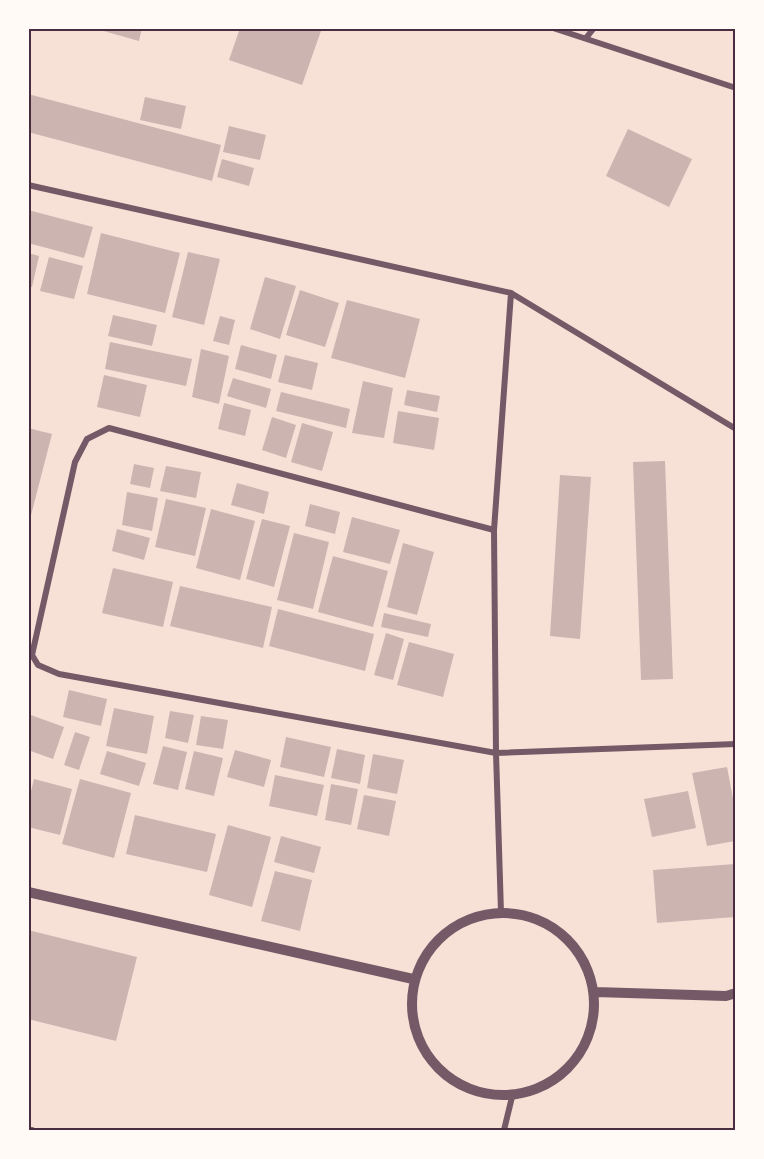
<svg xmlns="http://www.w3.org/2000/svg" width="764" height="1159" font-family="Figtree,sans-serif">
<rect width="100%" height="100%" fill="#f7e1d7"/>
<path fill="#ccb4b1" d="M93,28H142L139,41Z
M240,28H322L302,85L229,60Z
M28,94L221,145L212,181L28,132Z
M145,97L186,106L181,129L140,120Z
M229,126L266,135L260,160L223,152Z
M628,129L692,159L669,207L606,176Z
M222,159L254,168L249,186L217,177Z
M28,210L93,227L84,258L28,243Z
M101,233L180,253L165,313L87,294Z
M188,252L220,259L204,325L172,317Z
M28,253L39,256L32,287L28,286Z
M49,257L83,266L74,299L40,291Z
M265,277L296,286L280,339L250,329Z
M300,290L339,303L325,347L286,335Z
M347,300L420,319L405,378L331,358Z
M113,315L157,325L152,346L108,336Z
M220,316L235,320L229,345L213,341Z
M110,342L192,359L186,386L105,369Z
M241,345L277,355L271,379L235,369Z
M201,349L229,356L219,404L192,397Z
M285,355L318,363L312,390L278,382Z
M104,375L147,385L140,417L97,407Z
M233,378L271,389L266,408L227,396Z
M363,381L393,388L384,438L352,433Z
M407,390L440,396L437,412L404,405Z
M281,392L350,409L346,428L276,411Z
M224,403L251,410L245,436L218,429Z
M398,411L439,418L434,450L393,443Z
M272,417L296,425L286,458L262,450Z
M302,423L333,432L322,471L291,462Z
M28,428L52,434L29,523H28Z
M665,461L673,679L641,680L633,462Z
M134,464L154,468L150,488L130,484Z
M166,466L201,472L196,498L160,491Z
M560,475L591,477L580,639L550,636Z
M237,483L269,492L264,514L231,505Z
M127,492L158,498L152,531L122,525Z
M166,499L206,508L195,556L155,547Z
M310,504L340,512L335,534L305,526Z
M211,509L255,521L240,580L196,568Z
M352,517L400,530L390,564L343,552Z
M262,519L290,526L274,587L246,579Z
M117,529L150,538L144,560L112,551Z
M294,533L329,542L313,609L277,600Z
M403,543L434,552L417,615L387,607Z
M333,556L388,571L373,627L318,612Z
M113,568L173,582L163,627L102,613Z
M180,586L272,607L263,648L170,626Z
M278,609L374,634L365,671L269,646Z
M384,613L431,624L428,637L381,627Z
M386,633L404,639L393,680L374,675Z
M409,642L454,654L443,697L397,685Z
M69,690L107,699L101,726L63,717Z
M114,708L154,716L147,754L106,746Z
M170,711L194,715L188,743L165,738Z
M28,714L64,727L53,759L28,750Z
M201,716L228,720L223,749L196,745Z
M75,732L90,737L79,770L64,765Z
M286,737L331,747L324,777L280,767Z
M163,746L187,752L178,790L153,784Z
M337,749L365,755L360,784L331,778Z
M235,750L271,760L264,787L227,777Z
M107,751L146,763L139,786L100,774Z
M194,751L223,758L214,796L185,789Z
M373,754L404,760L397,794L367,788Z
M727,767L735,809V841L707,846L692,773Z
M275,775L324,785L317,816L269,806Z
M34,779L72,789L60,835L28,827V803Z
M80,779L131,793L114,858L62,844Z
M331,784L358,789L351,825L325,820Z
M688,791L696,828L652,837L644,799Z
M364,795L396,801L389,836L357,829Z
M135,815L216,834L207,872L126,854Z
M228,825L271,837L252,907L209,895Z
M281,836L321,847L314,873L274,862Z
M735,864V917L657,923L653,870Z
M275,871L312,880L300,931L261,921Z
M28,930L137,957L116,1041L28,1019Z"/>
<g fill="none" stroke-linecap="round" stroke-linejoin="round">
<path stroke="#755966" stroke-width="6" d="M553,28L736,88
M586,38L594,28
M28,185L511,293L736,429
M494,530L109,428L87,439L75,462L32,655L38,665L59,674L496,753L736,744
M501,912L496,753L494,530L511,293
M28,1130H32
M504,1130L512,1097"/>
<path stroke="#755966" stroke-width="10" d="M28,892L413,979
M412 1004a91 91 0 1 1 182 0a91 91 0 1 1-182 0Z
M595,992L726,996L736,993"/>
</g>
<rect width="764" height="1159" fill="none" stroke="#fffaf5" stroke-width="60"/>
<rect x="30" y="30" width="704" height="1099" fill="none" stroke="#4a2c40" stroke-width="2"/>
</svg>
